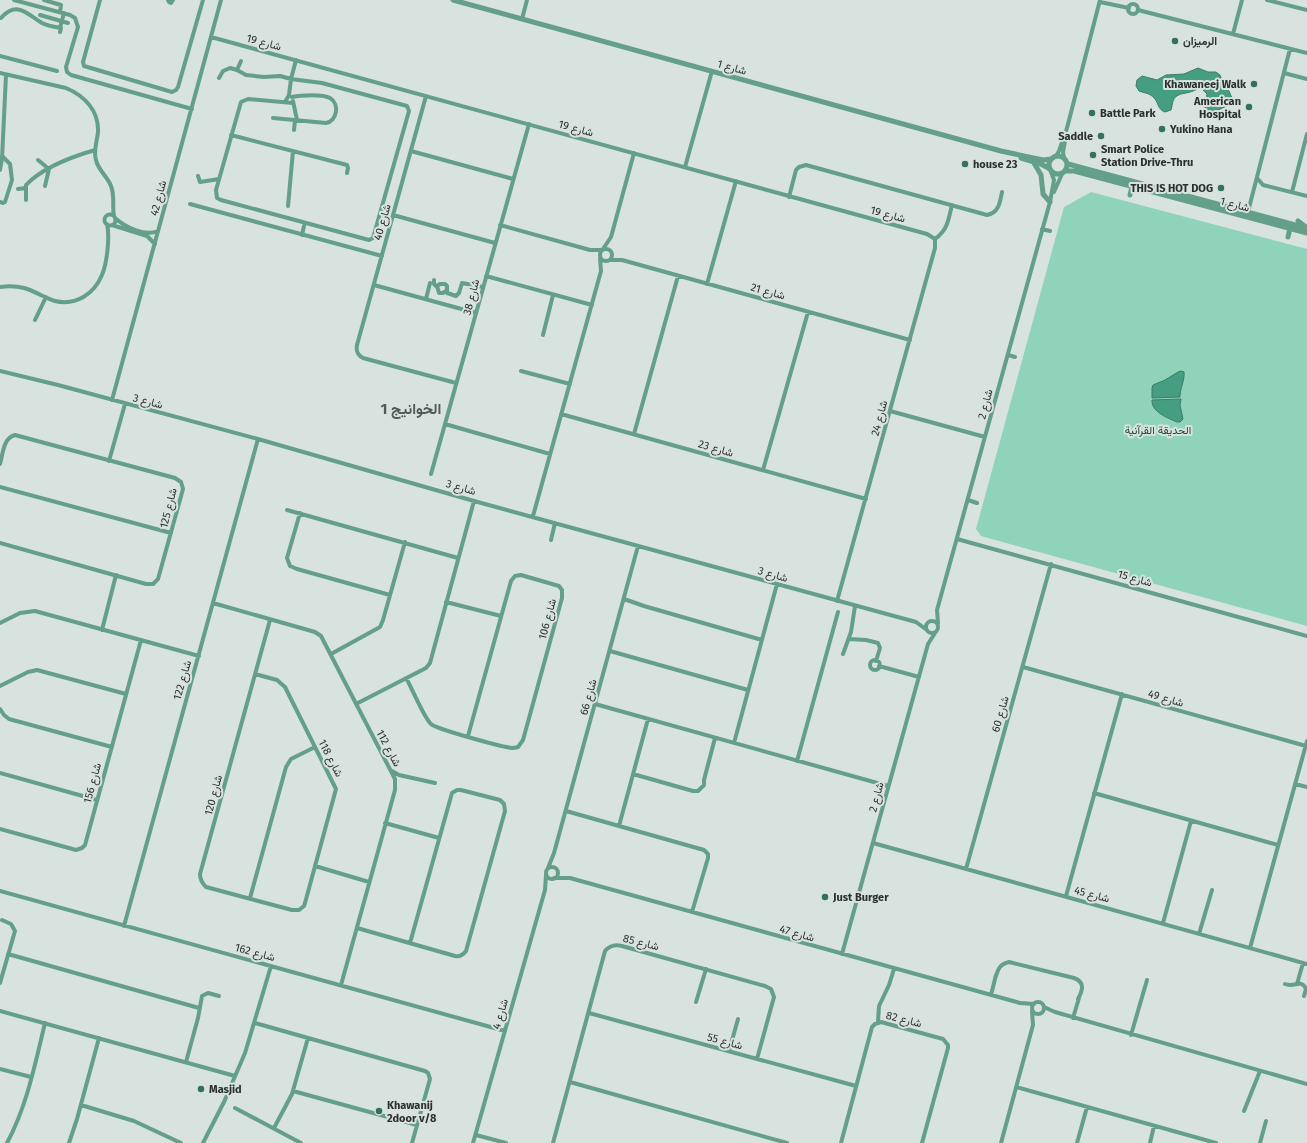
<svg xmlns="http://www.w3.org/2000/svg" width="1307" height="1143" font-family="'Fira Sans',Vazirmatn,sans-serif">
<rect width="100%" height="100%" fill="#d8e2de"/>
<path fill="#8fd4ba" d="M1091,192L1307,249V626L981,536L976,529L1064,207Z"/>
<path fill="#459e81" stroke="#3d7d68" d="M1198,68L1208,72H1216L1220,75L1224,85L1229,91L1232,98L1230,105C1223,107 1217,112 1210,111L1205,108C1204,103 1207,99 1207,94L1202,89C1197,88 1195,91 1190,92C1184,94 1176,93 1173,101C1172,104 1172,107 1171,110L1165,112C1157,109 1159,103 1154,98C1150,93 1144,93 1139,91L1136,86L1137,80L1142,76L1157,80L1166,75L1184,74Z
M1181,371L1184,372C1185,380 1180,388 1180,397L1152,398V388L1153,385L1165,380L1178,372Z
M1181,399L1180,405L1183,419L1180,422H1177C1168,418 1151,412 1152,400Z"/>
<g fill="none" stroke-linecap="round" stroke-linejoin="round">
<path stroke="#649f89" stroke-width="4" d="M14,0L70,15L75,18L78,27L66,67L67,72L71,75L192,109
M44,0L61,5L60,12
M100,0L83,62L84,66L172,92L176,90L178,87L203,0
M168,0L169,2L171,3L173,0
M1267,0L1307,10
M1100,2L1129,8
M1128 9a5 5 0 1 1 10 0a5 5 0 1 1-10 0Z
M1138,10L1307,53
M40,15L68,23
M1,18C17,0 27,14 42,23C48,26 55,27 61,28L60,32
M522,19L527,0
M60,28L64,13
M1233,34L1242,0
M211,37L927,234L935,239
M0,56L57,71
M237,70L241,61
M0,73L66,88C85,96 99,111 98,132C97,142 93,151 96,160C98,170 107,176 111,186C115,196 112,206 114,216
M1284,73L1307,79
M219,78L223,71L230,68L237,70L246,75L264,77L280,76L291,79L322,83L407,106L409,111L373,238L369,240L221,200L217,198L216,190L241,102L248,99L293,103
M426,96L357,345C356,351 357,355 363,358L456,383
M293,101L297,120
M285,102L289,95L291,79L296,60
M273,118L326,123C337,121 340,104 330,98C323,94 301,95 292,97
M294,130L295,120
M231,135L347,165L348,168L347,173
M411,151L513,179
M1056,156L1059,151L1067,128L1100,0
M1064,158L1063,152L1066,136
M38,160L49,169L45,186
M685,167L712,71
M0,170L2,159L6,75
M198,176L200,182L219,179
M1257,178L1263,185L1307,196
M18,189L26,188
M1054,192L1062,174
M1292,192L1307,134
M789,197L796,170L799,167L806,165L987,215C999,213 1000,202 1002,192
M26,200V185C43,167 71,157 95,150
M0,202L3,203L5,202L12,180L10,164L2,156
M190,204L382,256
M288,206L293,151
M1249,208L1290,49
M104.5 220a5.5 5.5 0 1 1 11 0a5.5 5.5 0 1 1-11 0Z
M393,215L495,243
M115,218C125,227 145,237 158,231
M112,225L147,236L155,244
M500,225L590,250H602
M1042,229L1050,231
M302,235L304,226
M935,239C948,229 948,221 952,205
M600 255a6 6 0 1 1 12 0a6 6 0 1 1-12 0Z
M603,249L611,237L634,153
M610,260H622L910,340
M486,276L592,305
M434,280V284L437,287
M707,284L736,181
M374,285L476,313
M0,287C8,286 16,286 24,288C35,291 45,298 55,301C76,306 94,294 102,275C107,263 110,237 107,224
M446,291L443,293H439L437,286L440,284H445L447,286V293L456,296L459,293L462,283L483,287
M426,299L430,283
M35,320L46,297
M543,335L553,295
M1008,355L1015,357
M0,371L58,385L258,439L474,501L916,622L927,630
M521,371L570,384
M112,400L221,0
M890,411L985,437
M561,414L866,499
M445,424L550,454
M634,434L678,276
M109,461L125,404
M0,464C3,454 3,438 15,435L175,478L181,482L183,489L158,579L153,584H146L0,543
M763,470L808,312
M431,474L529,124
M0,487L171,533
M968,500L977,503
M287,510L458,558
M300,513L287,558L290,566L297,569L390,595
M533,516L601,271L600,258
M957,539L1307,636
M551,540L555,523
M624,599L644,606L762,640
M837,601L935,248V239
M446,602L501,616
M213,603L315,632L321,636L395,779V790L341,985
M926 627a6 6 0 1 1 12 0a6 6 0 1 1-12 0Z
M0,623L20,613L35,611L199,656
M938,623L937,610L1050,202L1054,180L1051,172
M102,630L116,575
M849,639L866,640L878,643L880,648L876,661
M610,651L748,690
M331,654L380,627L383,620L405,542
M843,654L851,632L855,606
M870 665a5 5 0 1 1 10 0a5 5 0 1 1-10 0Z
M879,666L919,677
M1023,667L1306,746
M255,674L277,680L285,687L336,789L305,903L304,906L299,910H292L206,887C202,883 200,880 200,874L270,620
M406,678C412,688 424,718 431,724C436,729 502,747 512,748C515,748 515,748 518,747L523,740L562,598V590L559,586L521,575L515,576L511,581L468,736
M0,686L28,672L37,670L126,694
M356,704L426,668L430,663L474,501
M595,704L888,786
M0,709L4,715L9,719L112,747
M734,743L777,584
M797,761L838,612
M392,771L399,775L435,783
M0,773L97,800
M633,774L693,791H698L704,785V780L715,738
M1295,784L1307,787
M1094,793L1278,845
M566,811L704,850L708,854V858L692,912
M385,823L439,838
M619,826L648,719
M0,829L76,850L82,848L85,845L141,640
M873,843L1307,964
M315,866L369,882
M546 873a6 6 0 1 1 12 0a6 6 0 1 1-12 0Z
M548,868L554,853L638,546
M966,869L1051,564
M554,878H570L1020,1003L1034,1004
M0,891L505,1031
M1066,896L1122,694
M250,898L286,767L291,759L315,747
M1163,923L1191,821
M124,926L258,439
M357,928L455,956C460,957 463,955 466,951L505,811L504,804L500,800L461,790H457L452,793L410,943
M1199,934L1212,890
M1250,948L1307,741
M8,954L199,1008
M842,954L928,644L935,633
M996,976C998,969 1000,964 1009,962L1074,978C1085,982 1083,990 1078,999
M0,983L15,931L11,924L2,920
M1285,984C1295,988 1301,978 1306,989L1304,996
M1297,984L1303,963
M991,995L996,975
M1032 1008a6 6 0 1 1 12 0a6 6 0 1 1-12 0Z
M696,1002L706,969
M1044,1007L1055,1012L1307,1084
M0,1011L235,1076
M589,1013L856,1086
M1073,1018L1079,998
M878,1022L879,1006L889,985L894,969
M255,1023L425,1071L428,1073L430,1079L412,1143
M1131,1035L1147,980
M729,1051L738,1019
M186,1062L198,1018L202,996L208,993L219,996
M0,1069L31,1077
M570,1082L787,1143
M1016,1087L1216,1143
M293,1091L417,1125
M81,1105L134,1121L181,1143
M235,1108L301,1143
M1244,1111L1260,1071
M274,1128L292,1094L308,1038
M476,1135L506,1143
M7,1143C27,1106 35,1064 45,1023
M69,1143L77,1119L99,1038
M203,1143L224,1102L245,1053L271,966
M473,1143L545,890L546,875
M553,1143L605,951C610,945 615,944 622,946L765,986L771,989L774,997L757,1059
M841,1143L872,1027L875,1024L881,1022L943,1039L948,1045V1048L922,1143
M1001,1143L1033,1025L1032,1011
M1077,1143L1087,1107
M1150,1143L1154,1126
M1260,1143L1266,1121"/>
<path stroke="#649f89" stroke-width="5" d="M453,0L1001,151L1043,160L1051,159
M1049 165a9 9 0 1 1 18 0a9 9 0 1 1-18 0Z
M1021,158L1041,164L1050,169
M1034,163L1041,175L1043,194L1050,202
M1068,164L1307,228
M1066,171H1074L1307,233
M1130,195L1132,187
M1298,221L1306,227
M1288,237L1290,228"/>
</g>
<g fill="#33715c" stroke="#d8e2de" stroke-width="1.5">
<circle cx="1175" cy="41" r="4"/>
<circle cx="1254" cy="84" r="4"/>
<circle cx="1249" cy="107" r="4"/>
<circle cx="1092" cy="113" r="4"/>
<circle cx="1162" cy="129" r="4"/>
<circle cx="1101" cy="136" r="4"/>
<circle cx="1093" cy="155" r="4"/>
<circle cx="965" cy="164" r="4"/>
<circle cx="1221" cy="188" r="4"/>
<circle cx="825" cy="897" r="4"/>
<circle cx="201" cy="1089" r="4"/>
<circle cx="379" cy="1111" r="4"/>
</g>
<g text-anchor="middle" stroke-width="4" stroke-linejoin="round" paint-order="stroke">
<g font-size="11" font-weight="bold" fill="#2b2f2e" stroke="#d8e2de" text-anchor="start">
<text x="1183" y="45">الرميزان</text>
<text x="1246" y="88" text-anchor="end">Khawaneej Walk</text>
<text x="1241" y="105" text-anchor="end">American<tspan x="1241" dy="13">Hospital</tspan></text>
<text x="1100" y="117">Battle Park</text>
<text x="1170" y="133">Yukino Hana</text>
<text x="1093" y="140" text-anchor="end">Saddle</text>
<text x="1101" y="153">Smart Police<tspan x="1101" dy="13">Station Drive-Thru</tspan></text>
<text x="973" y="168">house 23</text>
<text x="1213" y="192" text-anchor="end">THIS IS HOT DOG</text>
<text x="833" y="901">Just Burger</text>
<text x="209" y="1093">Masjid</text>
<text x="387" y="1109">Khawanij<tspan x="387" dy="13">2door v/8</tspan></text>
</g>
<g font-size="11" fill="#2b2f2e" stroke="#d8e2de">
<text transform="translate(264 42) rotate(15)" y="4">شارع 19</text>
<text transform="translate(732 67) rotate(16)" y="4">شارع 1</text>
<text transform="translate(576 128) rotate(15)" y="4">شارع 19</text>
<text transform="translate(158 198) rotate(-75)" y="4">شارع 42</text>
<text transform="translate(1235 204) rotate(14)" y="4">شارع 1</text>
<text transform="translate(888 214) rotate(15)" y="4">شارع 19</text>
<text transform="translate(382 222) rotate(-74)" y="4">شارع 40</text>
<text transform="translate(768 291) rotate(15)" y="4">شارع 21</text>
<text transform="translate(471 297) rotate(-75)" y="4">شارع 38</text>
<text transform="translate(148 401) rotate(15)" y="4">شارع 3</text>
<text transform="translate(985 404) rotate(-75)" y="4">شارع 2</text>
<text transform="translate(879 418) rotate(-75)" y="4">شارع 24</text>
<text transform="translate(716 448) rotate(16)" y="4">شارع 23</text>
<text transform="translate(461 487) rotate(16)" y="4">شارع 3</text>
<text transform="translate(168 508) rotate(-76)" y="4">شارع 125</text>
<text transform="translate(773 574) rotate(16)" y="4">شارع 3</text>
<text transform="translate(1135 578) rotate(16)" y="4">شارع 15</text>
<text transform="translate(547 619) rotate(-75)" y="4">شارع 106</text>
<text transform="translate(182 680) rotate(-74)" y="4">شارع 122</text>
<text transform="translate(588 697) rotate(-75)" y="4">شارع 66</text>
<text transform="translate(1166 698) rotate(16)" y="4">شارع 49</text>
<text transform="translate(1000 714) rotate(-74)" y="4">شارع 60</text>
<text transform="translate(389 748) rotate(62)" y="4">شارع 112</text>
<text transform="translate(331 758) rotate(63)" y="4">شارع 118</text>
<text transform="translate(92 783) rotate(-75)" y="4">شارع 156</text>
<text transform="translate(213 795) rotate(-75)" y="4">شارع 120</text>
<text transform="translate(876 797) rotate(-75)" y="4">شارع 2</text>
<text transform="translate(1092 894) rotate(15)" y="4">شارع 45</text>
<text transform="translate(797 933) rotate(16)" y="4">شارع 47</text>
<text transform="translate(641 942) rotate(14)" y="4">شارع 85</text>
<text transform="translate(255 952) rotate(15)" y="4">شارع 162</text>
<text transform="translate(500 1014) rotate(-74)" y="4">شارع 4</text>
<text transform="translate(904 1019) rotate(14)" y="4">شارع 82</text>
<text transform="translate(725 1041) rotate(15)" y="4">شارع 55</text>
</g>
<g font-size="11" fill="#21483b" stroke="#d8e2de">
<text x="1158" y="434">الحديقة القرآنية</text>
</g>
<g font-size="15" font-weight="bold" fill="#505955" stroke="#d8e2de">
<text x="411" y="414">الخوانيج 1</text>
</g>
</g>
</svg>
